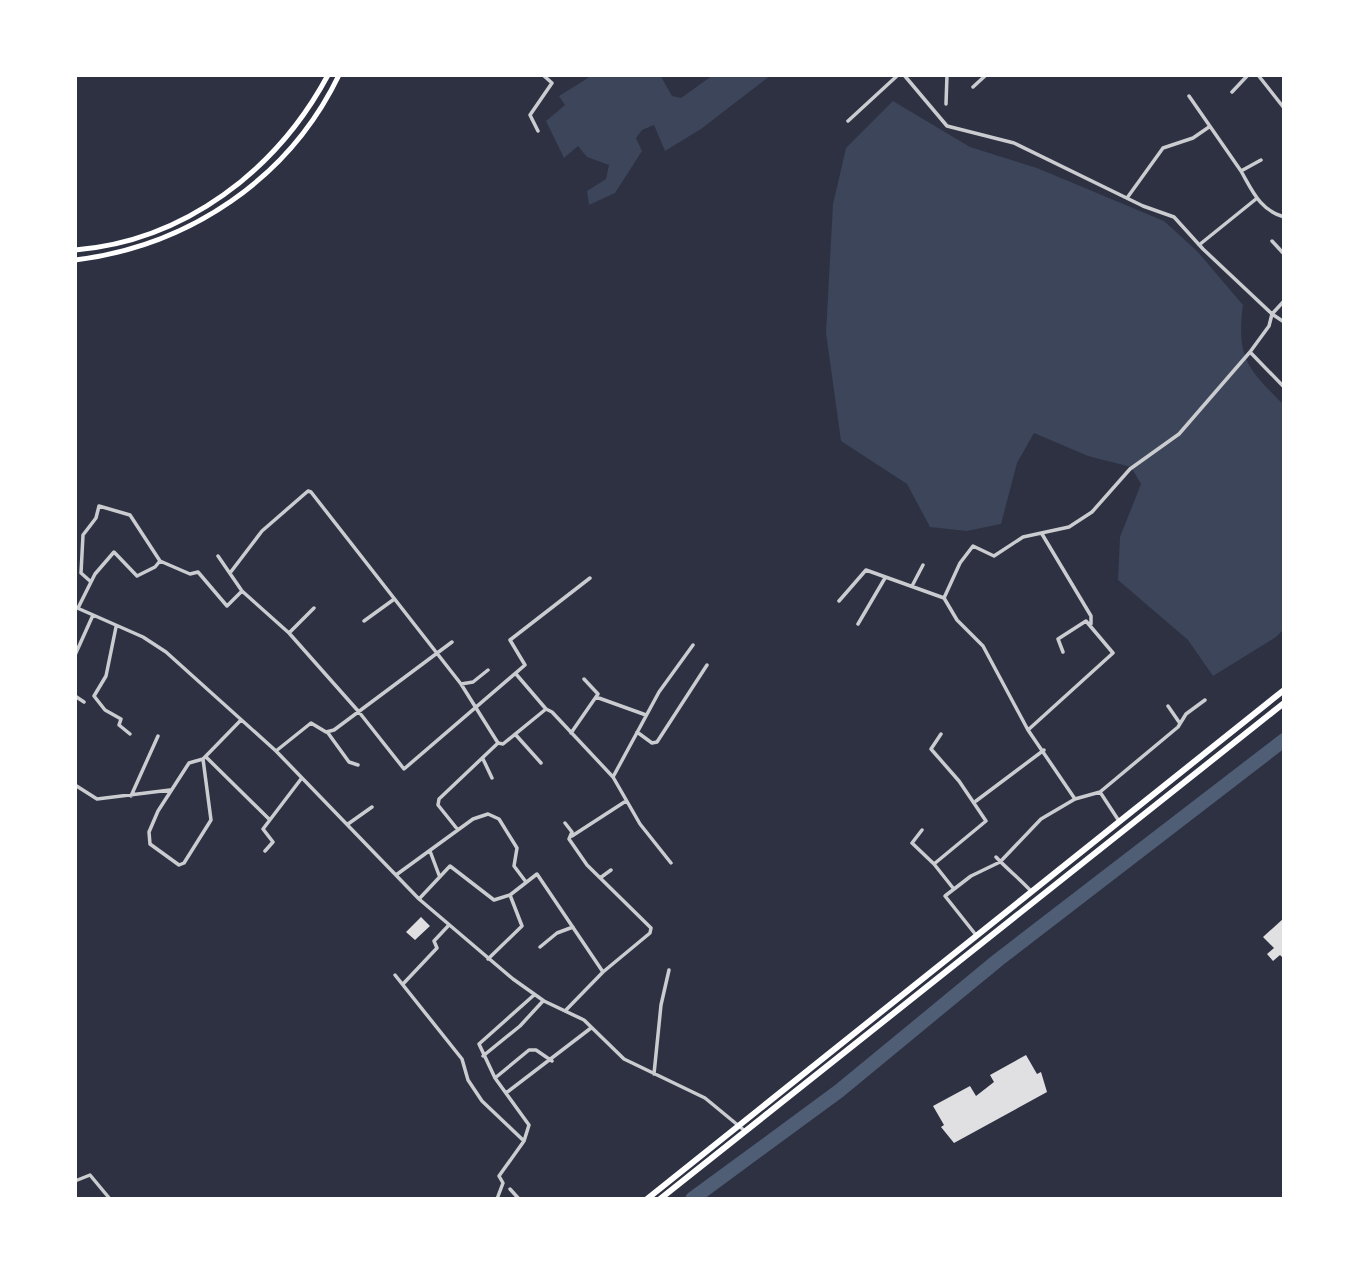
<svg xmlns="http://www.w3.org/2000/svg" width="1359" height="1274" font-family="'Noto Serif',serif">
<rect width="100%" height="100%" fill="#2d3142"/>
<path fill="#3c4559" d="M587,75H660L672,96L681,98L713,75H771L701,129L665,151L654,125L642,130L636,138L642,151L615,193L589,205L587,191L606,179L609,165L587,157L578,146L564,158L546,121L565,105L559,96L588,78Z
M893,101L970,147L1037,168L1164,221L1197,251L1243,305C1236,358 1248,369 1284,405V629L1276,637L1213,676L1188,640L1118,580L1120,537L1141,484L1131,467L1088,456L1034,433L1017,463L1001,524L967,531L930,527L907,484L841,441L826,333L833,204L846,148Z"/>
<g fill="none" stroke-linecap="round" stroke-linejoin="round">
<path stroke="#4f5d75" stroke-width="14" d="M692,1199L839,1091L998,960L1284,740"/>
</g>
<path fill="#e0e0e3" d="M421,917L430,926L415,940L406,932Z
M1284,918V959L1280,955L1273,961L1267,954L1274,948L1263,937Z
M1026,1055L1037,1074L1041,1072L1047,1092L954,1143L941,1127L944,1125L933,1106L970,1086L976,1096L994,1082L990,1075Z"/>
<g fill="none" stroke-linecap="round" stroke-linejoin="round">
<path stroke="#caccd0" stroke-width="3.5" d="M904,75L947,126L1014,143L1143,206L1174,217L1203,249L1272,314L1269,326L1250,352L1284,387
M1258,75L1284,108
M973,87L986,75
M1232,92L1248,75
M1189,96L1241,171
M946,104L947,75
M848,121L898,75
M538,131L530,115L552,83L543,75
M1261,160L1241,171C1253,192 1260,210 1284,217
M1127,198L1163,148L1193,138L1209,127
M1272,241L1284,254
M1199,245L1256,199
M1284,301L1272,314L1284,322
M1042,534L1091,616V624
M218,556L242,591L289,633L359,712L404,769L525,665L510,640L590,578
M230,573L262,531L308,491L311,492L461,684L498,743
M90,581L81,573L83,535L96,518L99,506L130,515L160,561
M912,586L923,565
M944,598L960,563L973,546L994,556L1023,537L1069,527L1092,512L1130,469L1179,434L1250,352
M839,601L866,570L944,598L957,620L983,646L1028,730L1075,799L1100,792L1119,821
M75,607L143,637L166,652L276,751L419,899L513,979L544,1001L584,1020L624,1059L705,1098L745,1131
M78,608L95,574L114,552L137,576L155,567L160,561L190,574L198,572L227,606L242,591
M364,621L393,600
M858,624L885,578
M116,627L106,676L94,696L105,710L121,719L119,725L130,734
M289,633L314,608
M75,655L93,615
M516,674L546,709
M461,684L473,682L488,670
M75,696L84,702
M596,697L646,715
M1168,706L1179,722
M1028,730L1113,653L1086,621L1058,639L1063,652
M637,732L652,743L657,742L707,665
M328,733L349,762L358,765
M571,733L598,694L584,679
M515,734L541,763
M276,751L311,723L326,732L334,730L452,642
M206,757L269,819
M203,759L211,820L184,863L179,865L150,844L149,832L158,811L189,763L203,759L241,720
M483,759L492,778
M613,777L659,692L693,645
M75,785L97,799L170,790
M1100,792L1178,727L1186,714L1205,700
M131,796L158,736
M976,801L1044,750
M565,823L572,832L569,839L587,865L651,928L650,933L603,972
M348,824L372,807
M458,830L438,805L439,799L498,743L503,744L546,709L552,712L613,777L640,824L671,863
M922,830L912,843L934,864L953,888
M572,836L626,801
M265,851L273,842L263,829L301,779
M430,851L439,875
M996,857C1007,869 1019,878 1031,891
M934,864L986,821L959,781L931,749L941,734
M396,875L473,819L488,814L499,819L517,848L514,866L526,882
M600,878L611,870
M419,899L450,866L494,900L510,895L537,874L603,972L565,1011
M976,935L945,896L971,876L1000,862L1041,819L1075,799
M540,947L557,933L573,927
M488,959L522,926L510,895
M395,975L462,1059L468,1080L482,1101L524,1141
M403,984L437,948L434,941L449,925
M483,1056L520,1026L543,1001
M654,1074L661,1005L669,970
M495,1078L529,1050H536L552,1061
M506,1093L591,1028
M75,1181L90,1175L110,1199
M510,1189L519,1199
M497,1199L503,1183L499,1176L524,1141L529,1125L495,1078L479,1044L534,995"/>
<path stroke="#fff" stroke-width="5" d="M75,250C185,241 277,170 328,75
M75,260C189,246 289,179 339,75"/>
<path stroke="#fff" stroke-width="6" d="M647,1199L1284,690
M660,1199L1284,703"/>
</g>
<rect width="1359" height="1274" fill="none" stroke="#ffffff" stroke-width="154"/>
</svg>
